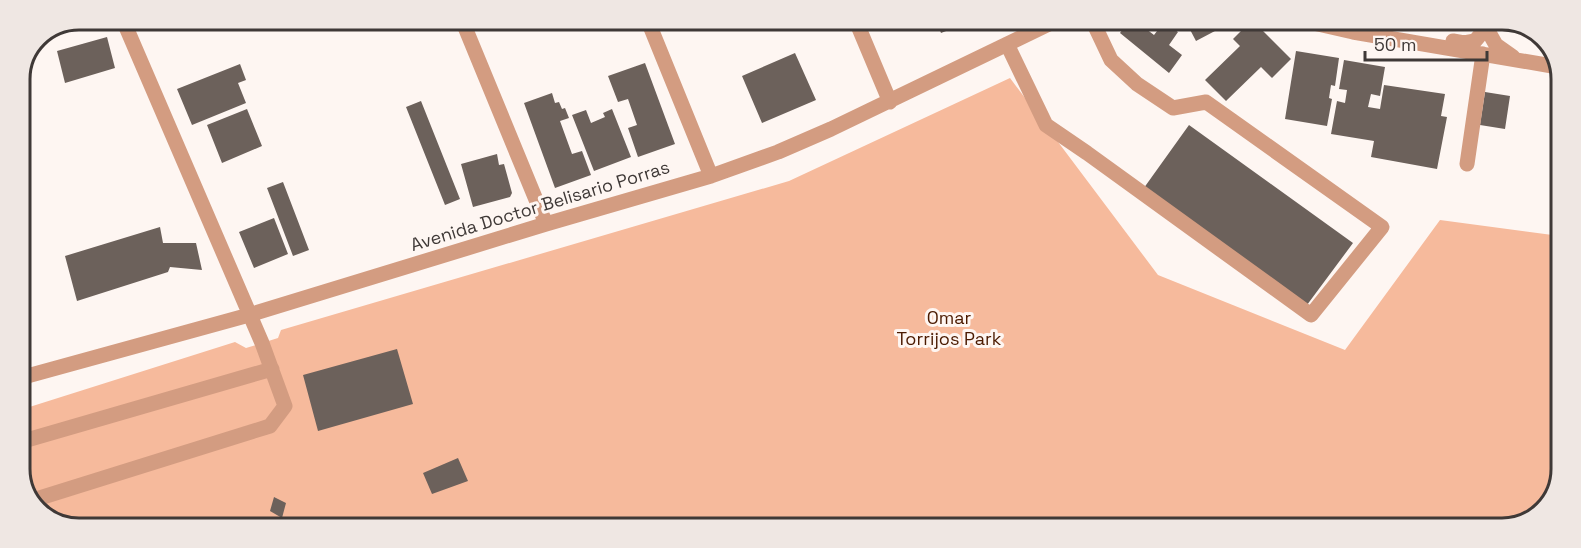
<svg xmlns="http://www.w3.org/2000/svg" width="1581" height="548" font-family="'Space Grotesk',sans-serif">
<rect width="100%" height="100%" fill="#fef6f2"/>
<path fill="#f6ba9c" d="M1010,78L1158,275L1345,350L1440,220L1560,236L1558,488L1538,516L1503,528L60,525L32,506L20,473V410L235,342L246,348L278,338L281,330L789,181Z"/>
<path fill="#6c615b" d="M936,21H969V22L941,33Z
M1128,22H1137L1154,35L1164,22L1178,32L1169,45L1182,55L1169,73L1120,33Z
M1186,22H1232L1196,41Z
M1250,22H1254L1291,59L1272,78L1261,67L1226,101L1205,80L1240,46L1233,39Z
M1399,22H1447V23L1427,28L1399,24Z
M107,37L115,68L65,83L57,51Z
M1296,51L1339,58L1335,86L1331,85L1329,98L1332,99L1327,126L1285,119Z
M795,53L816,100L762,123L742,76Z
M1344,60L1385,67L1380,96L1371,94L1368,107L1380,109L1384,85L1445,94L1441,116L1447,117L1437,169L1371,157L1374,141L1331,134L1337,101L1345,103L1347,90L1339,89Z
M645,63L675,144L638,157L628,128L637,125L628,99L618,102L608,76Z
M240,64L246,80L238,83L246,103L192,125L177,89Z
M1485,92L1510,96L1505,129L1480,125Z
M552,93L555,103L559,102L562,109L565,108L569,118L560,121L572,154L582,151L591,175L555,188L524,103Z
M421,101L460,199L445,205L406,107Z
M247,109L262,146L222,163L207,125Z
M612,109L631,157L594,171L572,115L586,110L591,123L605,117L603,113Z
M1189,125L1353,243L1304,309L1141,192Z
M497,154L499,165L504,164L512,193L510,197L473,207L461,164Z
M283,182L309,250L293,256L267,188Z
M274,218L288,254L254,268L239,232Z
M160,227L163,243H196L202,270L170,267L168,272L77,301L65,256Z
M397,349L413,404L318,431L303,375Z
M458,458L468,481L432,494L423,473Z
M274,497L286,503L282,518L270,511Z"/>
<g fill="none" stroke-linecap="round" stroke-linejoin="round">
<path stroke="#d39c81" stroke-width="15" d="M462,20L546,224
M648,21L711,176
M856,21L890,102
M1309,22L1353,32L1558,67
M1483,22L1496,45L1513,57
M1453,41L1464,43L1475,41L1480,35L1484,23
M1007,44L1046,125L1087,153L1311,315L1382,227L1206,102L1173,108L1137,84L1111,60L1093,22
M1467,164L1483,54
M20,378L249,315L546,224L711,176L778,152L831,129L1053,22
M20,442L272,369
M30,501L270,426L285,406L262,343L123,20"/>
</g>
<g text-anchor="middle" stroke-width="6" stroke-linejoin="round" paint-order="stroke">
<g font-size="18" fill="#3f3937" stroke="#fef6f2">
<text transform="translate(540 206) rotate(-17)" y="6">Avenida Doctor Belisario Porras</text>
</g>
<g font-size="18" fill="#4b1a00" stroke="#fef6f2">
<text x="949" y="324">Omar<tspan x="949" dy="21">Torrijos Park</tspan></text>
</g>
</g>
<path d="M0 0H1581V548H0ZM79 30H1502A49 49 0 0 1 1551 79V469A49 49 0 0 1 1502 518H79A49 49 0 0 1 30 469V79A49 49 0 0 1 79 30Z" fill="#efe7e3" fill-rule="evenodd"/>
<path fill="none" stroke="#3f3937" stroke-width="3" d="M79 30H1502A49 49 0 0 1 1551 79V469A49 49 0 0 1 1502 518H79A49 49 0 0 1 30 469V79A49 49 0 0 1 79 30Z"/>
<path d="M1365 51v9h122v-9" fill="none" stroke="#3f3937" stroke-width="3"/>
<text x="1374" y="51" font-size="18" fill="#3f3937" stroke="#fef6f2" stroke-width="4.5" paint-order="stroke">50 m</text>
</svg>
